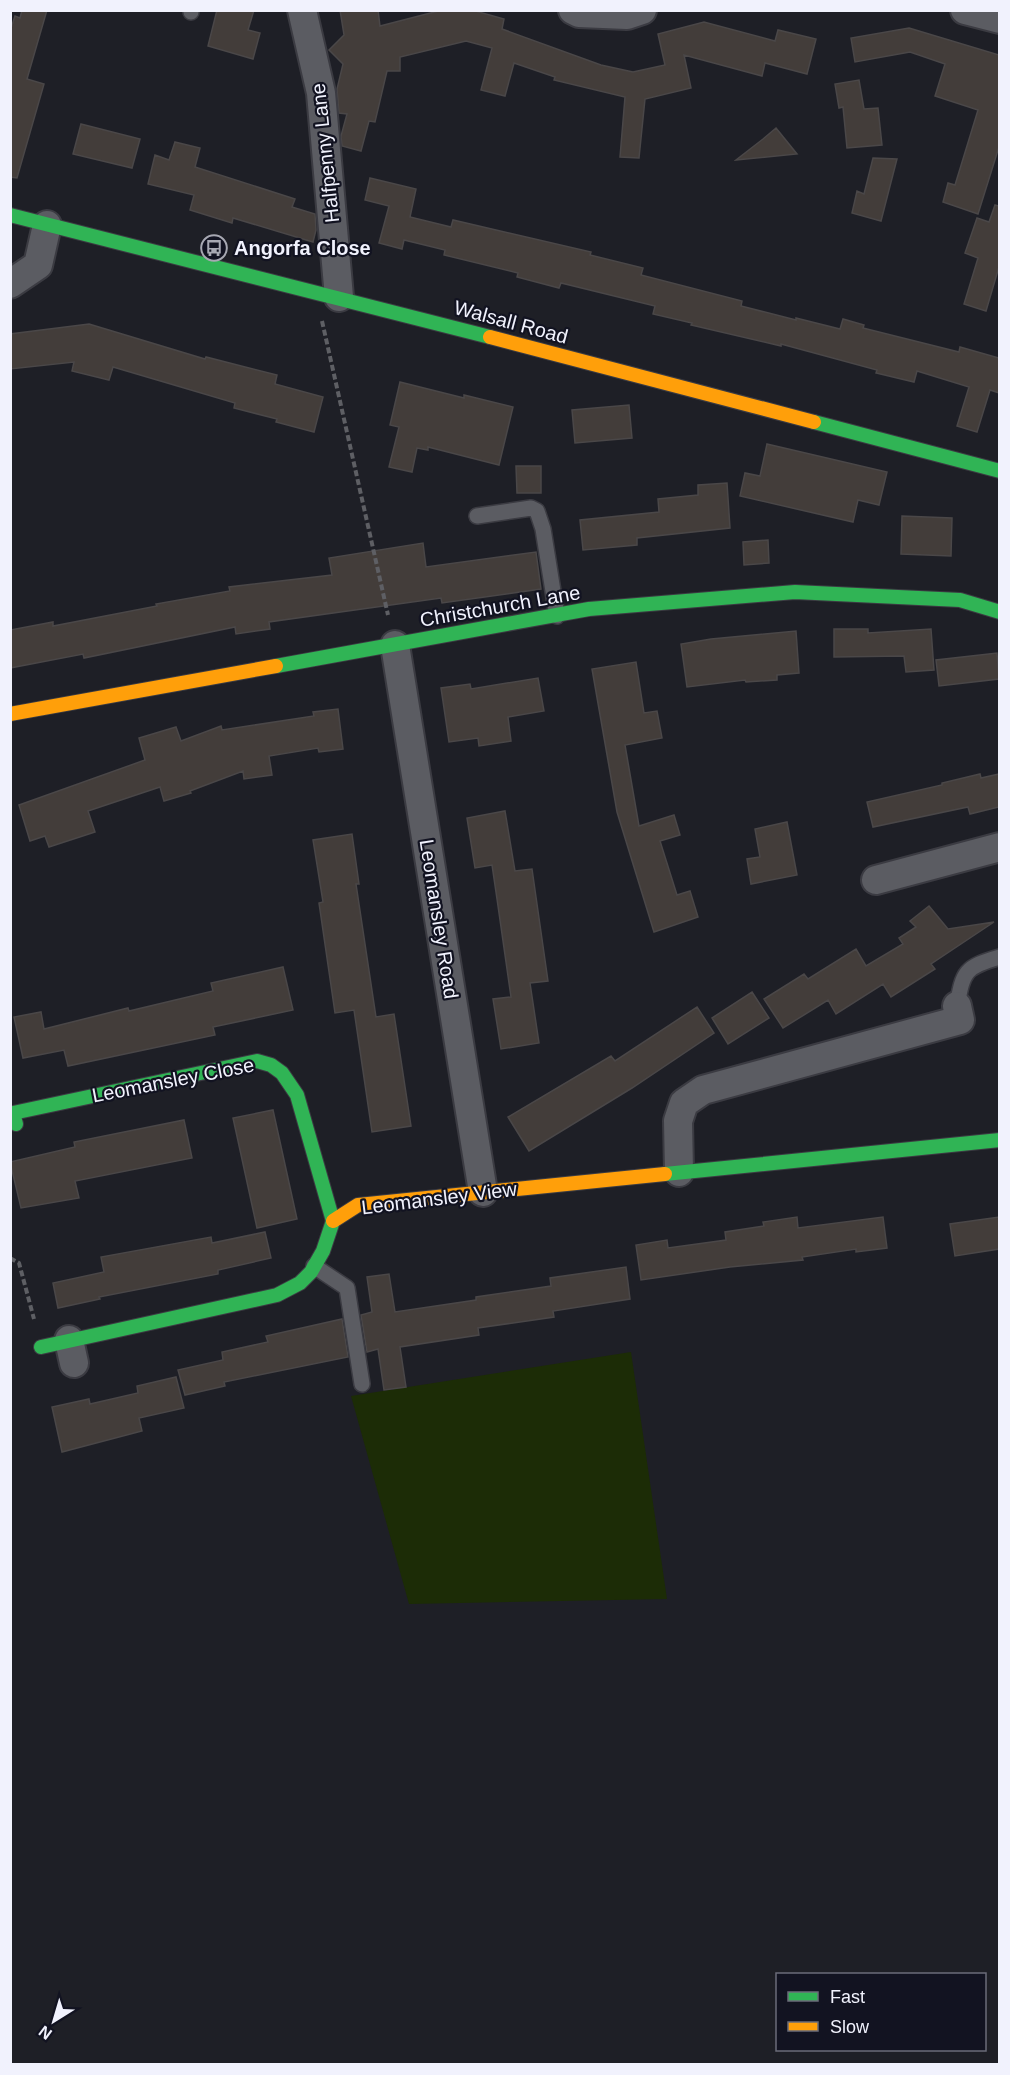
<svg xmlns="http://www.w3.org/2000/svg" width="1010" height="2075" font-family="Arial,sans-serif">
<rect width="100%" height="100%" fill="#1e1f26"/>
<path fill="#1c2c06" d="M631,1352L667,1599L409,1604L351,1396Z"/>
<path fill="#433d3a" stroke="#4a4748" stroke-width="1.5" d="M22,10H47L27,79L44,84L17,178L10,177V31L15,16L20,18Z
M217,10H254L248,30L260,33L253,59L208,46Z
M340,10H378L380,26L442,10H472L504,19L502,29L601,65L633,72L665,65L658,34L704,22L775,41L778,30L816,39L807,74L765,63L762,76L684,55L691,88L645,99L639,158L620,157L625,97L554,80L555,77L514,63L505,96L481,90L492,48L466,41L400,57V71H387L375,122L369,121L361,151L342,146L341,136L347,114L339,113L337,89L343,64L329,50L344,35Z
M909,28L999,55V147L978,214L943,202L948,183L955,185L978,110L935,96L945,64L910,52L855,62L851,38Z
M859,80L864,109L878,108L882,145L847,148L843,107L839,108L835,84Z
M81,124L140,139L132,168L73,154Z
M776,128L797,154L736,160L763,139Z
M175,142L200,148L195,167L295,199L292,207L315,214L316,230L313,242L233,218L232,223L190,210L194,195L148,184L155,155L169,160Z
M873,158L897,159L881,221L852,213L857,191L864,194Z
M370,178L416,189L410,217L451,227L453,220L591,252L590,255L643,268L641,275L742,301L741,306L796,320V318L840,329L843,319L864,325L863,328L959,352L960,347L999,358V393L990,390L977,432L957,426L969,387L917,371L914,382L876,373L877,370L781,344V346L691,325L692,323L653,314L655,306L561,283L559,288L517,277L518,273L444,255L445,250L404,240L402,249L379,243L389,206L365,200Z
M995,205L999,206V267L986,311L964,304L978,258L965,253L977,218L989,222Z
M89,324L205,359L206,357L277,375L275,384L323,397L314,432L276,422L277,419L234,408L235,403L113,367L109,380L72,371L74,362L10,369V334Z
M400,382L464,398V395L513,407L499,465L428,447V450L417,448L412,472L389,467L399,427L390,425Z
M629,405L632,438L575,443L572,410Z
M767,444L887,472L879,505L858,500L853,522L740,496L745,473L760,476Z
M516,466H541V493H517Z
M727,483L730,528L637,538V545L583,550L580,520L659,512L658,499L698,495V485Z
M902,516L952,518L951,556L901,554Z
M768,540L769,563L744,565L743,542Z
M423,543L426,567L536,552L541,589L442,603L441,598L269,622L270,629L236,634L235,627L84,658L83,654L10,668V630L53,622V626L157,606L156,604L230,591L229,587L332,575L329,558Z
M834,629H868V633L931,629L934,670L906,672L904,656L834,657Z
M796,631L799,673L777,675V680L746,682L745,680L687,687L681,644L711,639Z
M997,653L999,679L939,686L936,660Z
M636,662L644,713L657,711L662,738L625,745L639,826L674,815L680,835L660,841L677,895L690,891L698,917L654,932L617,812L592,669Z
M538,678L544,711L508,717L511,741L479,746L478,738L449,742L441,688L470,684L471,689Z
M338,709L343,749L319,752L318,748L269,756L272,775L244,779L243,771L190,791L191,793L164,801L160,787L88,811L95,832L49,847L45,836L30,841L19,805L145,760L139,738L176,727L181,741L221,726L222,730L314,716L313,712Z
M980,774L981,778L999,774V807L970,814L968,807L873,827L867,802L942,785V783Z
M505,811L515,871L532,869L548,981L530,983L539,1043L501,1049L493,999L511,997L497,899L492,865L475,868L467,818Z
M787,822L797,875L751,884L747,859L760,857L755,829Z
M352,834L359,884H356L376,1017L394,1014L411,1126L372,1132L354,1010L335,1013L319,903L323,902L313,840Z
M929,906L948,929L994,922L931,964L935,969L891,997L883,984L836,1014L828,1000L783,1028L764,999L804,974L808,979L856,949L866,966L903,944L899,938L916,927L910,921Z
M283,967L293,1010L213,1027L215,1035L68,1066L64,1050L23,1058L14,1017L41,1012L44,1029L128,1008L129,1011L213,991L211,983Z
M752,992L769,1018L728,1044L712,1018Z
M697,1007L714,1033L632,1088L529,1151L508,1117L611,1056L615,1061Z
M273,1110L297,1219L257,1228L233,1118Z
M184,1120L192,1158L75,1181L79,1198L21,1208L10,1162L75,1147L74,1142Z
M797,1217L798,1228L883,1217L887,1248L856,1252V1249L802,1257L803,1260L730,1267L641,1280L636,1245L667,1240L668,1248L726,1240L725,1232L764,1226L763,1222Z
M999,1217V1249L955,1256L950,1224Z
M265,1232L271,1258L218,1270V1274L99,1297L100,1299L58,1308L53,1283L104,1272L101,1257L211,1237L212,1243Z
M626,1267L630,1299L553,1311L554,1317L478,1328L479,1335L400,1347L406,1387L384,1390L378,1349L367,1352L361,1315L372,1312L367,1277L389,1274L395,1312L476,1300V1297L551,1286L550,1278Z
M342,1319L348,1357L224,1382L225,1386L185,1395L178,1370L223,1360L222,1352L268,1342L266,1336Z
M176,1377L184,1408L139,1418L142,1431L62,1452L52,1407L89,1399L90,1404L138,1393L137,1386Z"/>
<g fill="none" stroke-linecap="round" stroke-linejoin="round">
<g stroke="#3b3b42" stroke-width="18">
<path id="lane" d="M191,10V12
M477,516L531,508L537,511L543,529L557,616
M957,1006C963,971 965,967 1000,957
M314,1266L347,1288L362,1384"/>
</g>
<g stroke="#3b3b42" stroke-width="32">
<path id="street" d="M302,10L321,93L339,297
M573,10L579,13L627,15L642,10
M965,10L1000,19
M10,284L38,265L47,225
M395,645L483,1192
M876,880L1000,847
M679,1172L678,1121L684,1103L703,1090L960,1020L957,1006
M69,1340L74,1363"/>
</g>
<g stroke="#3b3b42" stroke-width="16">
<path id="fast" d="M10,215L490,337
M814,422L1000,471
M276,666L589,609L795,592L960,600L1000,612
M16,1124L13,1113L257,1061L271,1065L282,1073L297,1095L333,1221L323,1251L311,1272L300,1283L277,1295L41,1347
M665,1174L1000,1140"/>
</g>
<g stroke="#3b3b42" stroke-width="16">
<path id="slow" d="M490,337L814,422
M10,714L276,666
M333,1221L358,1205L665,1174"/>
</g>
<path stroke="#5e5f64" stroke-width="4" stroke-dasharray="6 3" stroke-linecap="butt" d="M322,321L388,615
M10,1258L19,1263L34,1319"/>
<use href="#lane" stroke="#5b5c62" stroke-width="15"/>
<use href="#street" stroke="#5b5c62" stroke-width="28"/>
<use href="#fast" stroke="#30b455" stroke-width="14"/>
<use href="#slow" stroke="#ff9f0a" stroke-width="14"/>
</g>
<defs>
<g id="bus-ring" transform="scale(1.35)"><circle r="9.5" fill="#121321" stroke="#a7a8b2" stroke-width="1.5"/><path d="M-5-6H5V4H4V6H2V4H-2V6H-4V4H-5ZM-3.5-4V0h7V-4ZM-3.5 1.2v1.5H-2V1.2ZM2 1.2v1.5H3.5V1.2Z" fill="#a7a8b2"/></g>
</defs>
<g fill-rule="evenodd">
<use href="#bus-ring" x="214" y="248"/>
</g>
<g text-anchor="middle" stroke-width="4.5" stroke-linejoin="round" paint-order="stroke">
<g font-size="20" fill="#f1f2fd" stroke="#121321">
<text transform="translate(325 153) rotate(-96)" y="7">Halfpenny Lane</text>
<text transform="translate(511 322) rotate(15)" y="7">Walsall Road</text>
<text transform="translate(500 606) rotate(-10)" y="7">Christchurch Lane</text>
<text transform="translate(439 919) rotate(81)" y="7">Leomansley Road</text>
<text transform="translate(173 1080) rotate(-11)" y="7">Leomansley Close</text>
<text transform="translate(439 1198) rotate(-7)" y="7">Leomansley View</text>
</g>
<g font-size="20" font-weight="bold" fill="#f1f2fd" stroke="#121321" text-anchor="start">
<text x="234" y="255">Angorfa Close</text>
</g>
</g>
<rect width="1010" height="2075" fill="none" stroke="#f1f2fd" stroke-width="24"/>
<rect x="776" y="1973" width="210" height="78" fill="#121321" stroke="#6b6c79" stroke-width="1.5"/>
<rect x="788" y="1992" width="30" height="9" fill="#30b455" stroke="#6b6c79" stroke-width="1.5"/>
<text x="830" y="2003" font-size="18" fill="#f1f2fd">Fast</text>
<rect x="788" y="2022" width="30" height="9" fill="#ff9f0a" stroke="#6b6c79" stroke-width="1.5"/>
<text x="830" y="2033" font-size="18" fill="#f1f2fd">Slow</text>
<g transform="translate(54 2021) rotate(217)" stroke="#121321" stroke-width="4.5" paint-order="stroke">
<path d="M0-4.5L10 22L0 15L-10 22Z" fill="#f1f2fd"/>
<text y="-9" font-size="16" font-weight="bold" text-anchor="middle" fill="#f1f2fd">N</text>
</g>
</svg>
